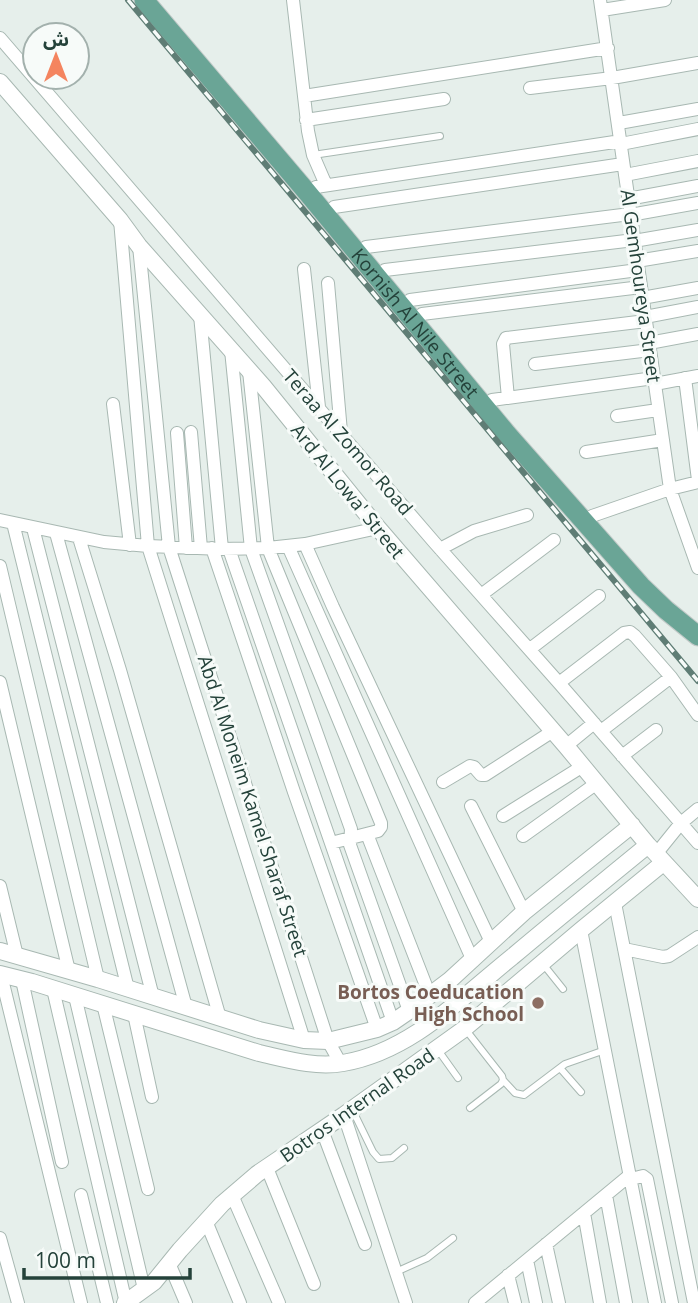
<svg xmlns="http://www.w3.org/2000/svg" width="698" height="1303" font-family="'Open Sans','Noto Sans Arabic',sans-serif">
<rect width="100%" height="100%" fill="#e6efeb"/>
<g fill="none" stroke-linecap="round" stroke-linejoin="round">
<g stroke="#a8b8b2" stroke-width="8">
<path id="service" d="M313,155L440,136
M543,964L563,989
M466,1030L502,1076L503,1080L501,1084L470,1108
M438,1050L458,1078
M560,1068L581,1092
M503,1080L515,1093L524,1095L565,1064L605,1050
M353,1111L373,1152L379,1159L392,1158L404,1148
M396,1272L427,1258L453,1238"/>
</g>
<g stroke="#a8b8b2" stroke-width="14">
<path id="minor" d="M293,0L308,131L313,155L326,185
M600,0L670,489L698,568
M602,10L665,0
M0,38L434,542L559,683L698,843
M530,88L612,78L698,63
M304,96L608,48
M306,120L444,99
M619,123L698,109
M621,144L698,129
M625,175L698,161
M316,187L621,141
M628,199L698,186
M334,207L623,164
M630,215L698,203
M120,220L148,546L304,1040
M634,241L698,230
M139,246L169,547L328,1041L341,1064
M366,247L630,214
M637,261L698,251
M304,269L319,407
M385,270L634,240
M328,283L341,432
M642,298L698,288
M410,300L638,270
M422,314L641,287
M200,315L222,549
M645,317L698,307
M649,343L698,334
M231,350L251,549L351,829L350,845L409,1011
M535,364L650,350
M249,371L268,548L381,823V827L378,831L331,843
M685,378L698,480
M655,384L698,376
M508,398L503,344L506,338L646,321
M492,400L654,378
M113,404L130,545
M617,416L658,410
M191,432L201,548
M177,433L186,548
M586,452L663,440
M592,516L670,489L698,482
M0,520L104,542L148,546L222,549L268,548L305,544L378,528
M13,523L128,989
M33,528L153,997
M56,533L186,1007
M79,538L120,670L220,1018
M305,544L333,607L491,942
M288,546L473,961
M212,548L294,792L377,1029
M229,549L393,1022
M440,549L474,531L527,515
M0,566L98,979
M481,595L554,540
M530,649L599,596
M0,682L69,971
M559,683L624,633L630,632L635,636L671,677L698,715
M601,731L671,677
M566,746L594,723
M622,756L656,730
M443,782L470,766L474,767L481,775H485L553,731
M471,806L524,912
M503,816L583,766
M367,834L430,996
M523,836L597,783
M656,854L681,823L698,809
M0,886L17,956
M615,903L694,1303
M581,930L655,1303
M624,949L663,957L669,956L698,937
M1,975L81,1303
M22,980L62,1162
M53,989L126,1303
M75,996L144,1289
M103,1004L148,1189
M134,1014L152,1097
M344,1115L406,1303
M322,1130L365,1244
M267,1168L314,1284
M631,1179L643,1176L647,1179L672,1303
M81,1195L107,1303
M232,1195L279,1303
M606,1195L626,1303
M584,1213L600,1303
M206,1221L240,1303
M0,1238L18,1303
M546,1244L559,1303
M527,1260L536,1303
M169,1263L186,1303
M508,1275L515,1303
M475,1303L630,1175"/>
</g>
<g stroke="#a8b8b2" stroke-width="18">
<path id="tertiary" d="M0,82L120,220L139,246L263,386L378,528L566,746L648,845L698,899
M0,951L98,979L259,1030L304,1040L328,1041L377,1029L393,1022L409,1011L450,980L524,912L632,825
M0,974L32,982L259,1053C286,1059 315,1068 343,1063C410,1052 461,998 512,957C557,919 603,882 648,845
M125,1303L154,1282L180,1250L222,1204L257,1174L344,1115L464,1029L581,930L663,863"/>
</g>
<g stroke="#c2cac8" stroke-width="21">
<g id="primary">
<path id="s1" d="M144,0L306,191L507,434L641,586L666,610L698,636"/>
</g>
</g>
<use href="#service" stroke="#fff" stroke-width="6"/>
<use href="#minor" stroke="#fff" stroke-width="12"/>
<use href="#tertiary" stroke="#fff" stroke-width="16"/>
<use href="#primary" stroke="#6aa596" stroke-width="19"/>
<g stroke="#5f7d75" stroke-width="6">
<path id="rail" d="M128,0L698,681"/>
</g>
<use href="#rail" stroke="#f7fbf9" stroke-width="3.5" stroke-dasharray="10" stroke-linecap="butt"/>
</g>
<circle fill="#8d6e63" stroke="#f7fbf9" stroke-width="2.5" cx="538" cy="1003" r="7"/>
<g text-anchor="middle" stroke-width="6" stroke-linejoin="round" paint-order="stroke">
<g font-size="19" fill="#24423a" stroke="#f7fbf9">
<text transform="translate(641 286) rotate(82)" y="7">Al Gemhoureya Street</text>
<text dy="7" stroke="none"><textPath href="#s1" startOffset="422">Kornish Al Nile Street</textPath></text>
<text transform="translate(348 442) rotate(49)" y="7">Teraa Al Zomor Road</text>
<text transform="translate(348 491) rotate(51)" y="7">Ard Al Lowa' Street</text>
<text transform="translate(253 806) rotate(72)" y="7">Abd Al Moneim Kamel Sharaf Street</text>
<text transform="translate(357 1105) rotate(-35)" y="7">Botros Internal Road</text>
</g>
<g font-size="19" font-weight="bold" fill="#785e54" stroke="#f7fbf9" text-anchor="end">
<text x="524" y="999">Bortos Coeducation<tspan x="524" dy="22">High School</tspan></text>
</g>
</g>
<g transform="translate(56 56)"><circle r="33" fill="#f7fbf9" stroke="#a3b1ad" stroke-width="2"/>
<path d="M0-5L12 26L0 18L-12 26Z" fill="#f4845f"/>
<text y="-10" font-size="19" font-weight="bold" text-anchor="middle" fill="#24423a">ش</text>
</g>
<path d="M24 1268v10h166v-10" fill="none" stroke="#24423a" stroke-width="3.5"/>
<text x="35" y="1268" font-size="21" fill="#24423a" stroke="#f7fbf9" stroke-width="5" paint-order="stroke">100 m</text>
</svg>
